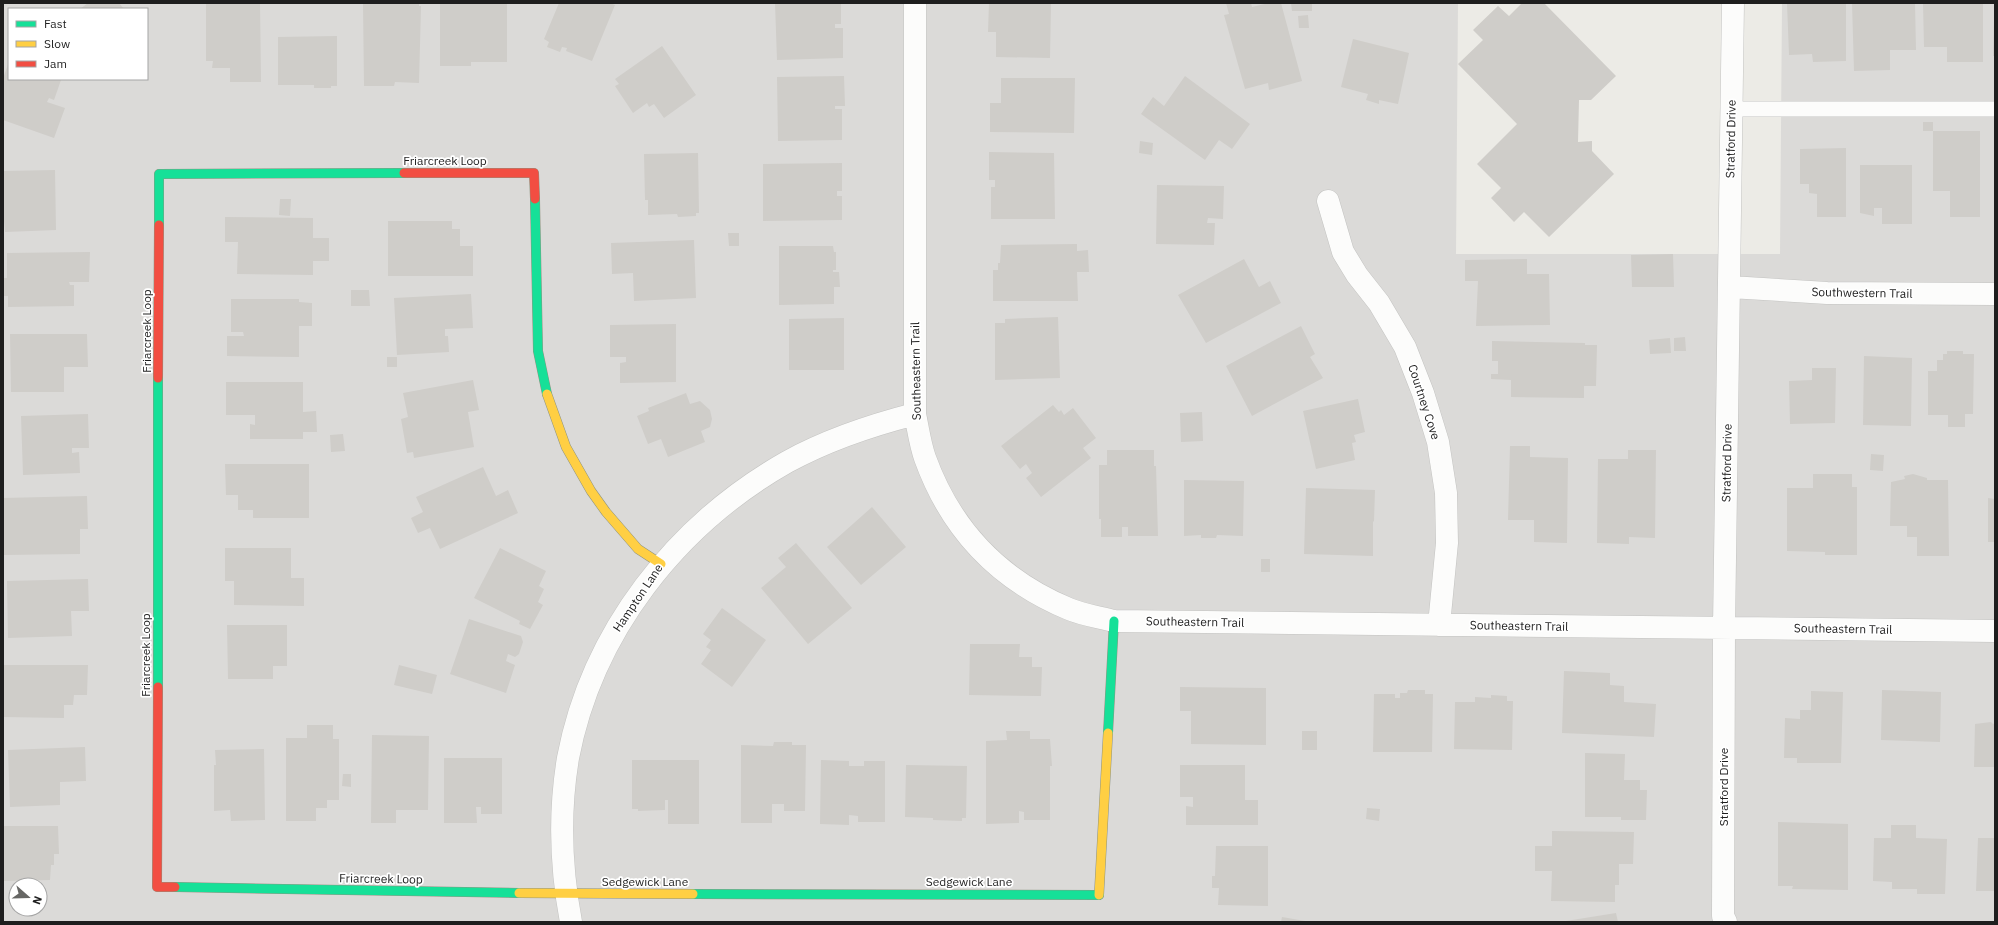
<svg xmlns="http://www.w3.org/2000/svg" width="1998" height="925" font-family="'IBM Plex Sans',sans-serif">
<rect width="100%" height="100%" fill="#ecebe6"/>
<path fill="#dbdad8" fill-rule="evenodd" d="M3,3H1458L1456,254H1780L1782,3H1995V922H3ZM9,9H147V79H9ZM16,885H40V909H16Z"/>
<path fill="#cfcdc9" d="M88,3H119L124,9H80Z
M206,3H260L261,82H230V68H212L213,61H206Z
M363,3H419V6H421L419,83L395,82L394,86H364Z
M440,3H507V62H471V66H440Z
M559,3H610L615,5L592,61L566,51L567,48L562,47L560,52L547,47L549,42L544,39Z
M775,3H841V24H835V28H843V58L777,60Z
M989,3L1051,4L1050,58L996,57V32H988Z
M1226,3H1251L1252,7L1269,3H1281L1302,81L1269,90L1268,83L1245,89L1224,15L1229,14Z
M1291,3H1312V11H1292Z
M1522,3H1544L1616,76L1591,100H1579L1578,142L1592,141V151L1614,174L1549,237L1524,212L1514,222L1491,198L1501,188L1477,164L1517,124L1458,64L1483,40L1473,30L1498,6L1509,16Z
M1787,3H1846V61L1813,62L1812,54L1789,55Z
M1852,3H1915L1916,50H1890V70L1854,71Z
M1923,3H1983V62H1947V47H1924Z
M1308,15L1309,28H1299L1298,16Z
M1994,21H1995V56H1993Z
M337,36V86H331V88H314V85H278V37Z
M1353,39L1409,53L1398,104L1379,100V104L1366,100L1368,94L1341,87Z
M662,46L696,95L664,118L654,104L649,107L647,103L633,113L615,86L619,84L615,79Z
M9,62V79L61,80L54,100L49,98L47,102L65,108L54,138L3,120V78Z
M844,76L845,106H835V109H842V140L778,141L777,77Z
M1185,76L1250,124L1232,149L1219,140L1205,160L1141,114L1153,97L1164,106Z
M1001,78H1075L1074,133L990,132V103H1001Z
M1923,122H1933V131H1923Z
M1933,131H1980V217H1950V191H1933Z
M1140,141L1153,143L1152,155L1139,153Z
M1846,148V217H1817V194L1809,193V184H1800V149Z
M989,152L1054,153L1055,219H991V187H995V180H989Z
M698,153L699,213H696V216L678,217L677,214L648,215V200H645L644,154Z
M842,163V191H837V196H842V220L763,221V164Z
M1860,165H1912V224H1882V208H1874V216L1860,213Z
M55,170L56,230L5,232L3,211L4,171Z
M1157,185L1224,186L1223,219L1208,218L1207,223H1215L1214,245L1156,244Z
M280,199H291L290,216L279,215Z
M225,217L313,218V238H329V261H313V275L237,274L238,242H225Z
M388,221H452V229H460V246H473V276H388Z
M728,233H739V246H729Z
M694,240L696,298L634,301L633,273L612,274L611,243Z
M1077,244V251L1088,250L1089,272H1077L1078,301H993V270H998V263H1000L1001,245Z
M779,246H833L834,252H836V270H833V272H839L840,287H834V304L779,305Z
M90,252L89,282H69L70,285H74V306L8,307V296H3V278H7V253Z
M1673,254L1674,287H1632L1631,255Z
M1244,259L1259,287L1270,281L1281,303L1206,343L1178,295Z
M1527,259V274H1549L1550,325L1476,326L1478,281H1465V260Z
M351,290H369L370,306H351Z
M471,294L473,328L445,329V336H448L449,352L397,355L394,298Z
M231,299H299V302L312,303V326H299V357L227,356V336H244L243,332H231Z
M1058,317L1060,378L995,380V323H1005V319Z
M844,318V370H789V319Z
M676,324V382L620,383V363L626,362V357H610V325Z
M1301,326L1315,354L1310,357L1323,378L1252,416L1226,366Z
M10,334H87L88,367H64V392H11Z
M1685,337L1686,351H1674V338Z
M1670,338L1671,353L1650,354L1649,340Z
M1492,341L1585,343V345H1597L1596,386H1584V398L1511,397V380L1491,379V374H1498V361H1492Z
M1947,351H1963V354H1974L1973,414H1965V427H1948V415H1928V371H1937V360H1943V354H1947Z
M1864,356L1912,358L1911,426L1863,425Z
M387,357H397V367H387Z
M1812,368H1836L1835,423L1790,424L1789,381L1812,380Z
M473,380L479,410L468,412L474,447L414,458L413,452L407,453L401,419L408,417L403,393Z
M226,382H303V412L316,411L317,432H303V439H250V424L255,425V415H226Z
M686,393L690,404L700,401L710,410L712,419L710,427L701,431L705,442L668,457L661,439L648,444L637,416L649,411L648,408Z
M1358,399L1365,432L1354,435L1356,442L1352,443L1355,460L1316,469L1303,411Z
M1053,405L1059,412L1061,410L1064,415L1073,408L1096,438L1083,448L1091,458L1041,497L1026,478L1032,473L1026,464L1020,469L1001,446Z
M1202,412L1203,441L1181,442L1180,413Z
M88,414L89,448H72V453L79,452L80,473L23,475L21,416Z
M343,434L345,451L331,452L330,435Z
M1510,446H1530V457L1568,458L1567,543L1534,542V520H1508Z
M1107,450H1154V466H1156L1158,536H1128V527H1122V537H1101V519H1099V465H1107Z
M1628,450H1656L1655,538L1629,537V544L1597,543L1598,459H1628Z
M1871,454L1884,455L1883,471L1870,470Z
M225,464H309V518H253V510H238V495H226Z
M483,467L496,496L508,490L518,513L440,549L430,528L418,533L411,518L423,512L416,497Z
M1813,474H1852V487H1857V555H1825V552L1787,551V488H1813Z
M1913,474L1927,478V480H1948L1949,556H1917V537H1907V526H1890L1891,482L1905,479L1904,476Z
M1184,480L1244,481L1243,536L1217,535L1216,538H1201V535L1184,536Z
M1306,488L1375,490L1374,521L1373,522V556L1304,554Z
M87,496L88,529H80V554L4,555L3,498Z
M1988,498L1995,499V542H1988Z
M872,507L906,547L861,585L827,547Z
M796,543L852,608L808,644L761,588L786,567L778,558Z
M225,548H291V578H304V606L234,605V581H225Z
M500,548L546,571L539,586L544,589L538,602L543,605L530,629L519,624L520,621L474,598Z
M1261,559H1270V572H1261Z
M88,579L89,611H71L72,636L8,638L7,581Z
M722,608L766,640L732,687L701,664L711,650L706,647L711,640L703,634Z
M469,619L521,636L523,642L519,654L515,657L508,654L506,661L515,665L506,693L450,674Z
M227,625H287V666H273V679H228Z
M970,644H1020L1019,657H1032V667H1042L1041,696L969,695Z
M4,665H88L87,695H74L73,705H64V718L4,717Z
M399,665L437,675L432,694L394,685Z
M1564,671L1610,673V685L1624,686V702L1656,704L1654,737L1562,733Z
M1180,687L1266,688V745L1191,744V711H1180Z
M1408,690H1425V694H1433L1432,752H1373L1374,694H1395V698H1400V693H1407Z
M1882,690L1941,692L1940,742L1881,740Z
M1811,691L1843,692L1841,763H1797V758H1784L1785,718L1800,719V710H1811Z
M1491,695L1507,696V701H1513L1512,750L1454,749L1455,702H1475V697L1491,698Z
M1991,722L1993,724L1995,723V767H1974L1975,724Z
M307,725H333V739H339V800H327V808H316V821H286V738H307Z
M1006,731H1030V739H1050L1052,766H1050V820H1024V812L1019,811V823L986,824V741L1007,740Z
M1302,731H1317V750H1302Z
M372,735L429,736L428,810H396V823H371Z
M774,742H792V745H806L805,811H784V804H772V823H741V745L773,746Z
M85,747L86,781L60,782V805L10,807L8,750Z
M264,749L265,820L231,821L230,810L214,811V765H216L215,750Z
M1585,753L1625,754L1624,780H1640V790H1647L1646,820H1621V817H1585Z
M444,758H502V814H481V807H476L477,823H444Z
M632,760H699V824H668V800H665V810L638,811V809H632Z
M821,760L849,761V766H864V761H885V822H858V816L849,815V825L820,824Z
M906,765L967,766L966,818H962V821L933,820V818L905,817Z
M1180,765H1245V800H1258V825H1186V806L1193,807V797H1180Z
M343,774H351V787L342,786Z
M1367,808L1380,809L1379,821L1366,819Z
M1778,822L1848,824V890L1792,889L1793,886H1778Z
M1891,825H1916V838L1947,839L1945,894H1917V889H1892V882L1873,881L1874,838H1891Z
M3,826H58L59,854H54V865H51L50,880L3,881Z
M1552,831L1634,832L1633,864H1619V885H1615V902L1551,901L1552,871H1535V846H1552Z
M1978,838H1995V891H1976Z
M1216,846H1268V906L1218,905L1219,888H1212V876H1215Z
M1616,913L1618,922H1567L1566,921Z
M1282,917L1305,921L1304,922H1281Z"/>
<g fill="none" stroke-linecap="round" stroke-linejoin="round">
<g stroke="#c3c3c1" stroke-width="16">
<path id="lane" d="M1732,109H1995"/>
</g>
<g stroke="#c3c3c1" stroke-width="23">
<path id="street" d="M915,3V414C918,428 920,444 925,458C951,530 999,580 1069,609C1083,615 1099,617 1114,621L1995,631
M1328,201L1343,252L1357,275L1379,303L1405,347L1423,393L1438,442L1446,493L1447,543L1439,625
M1730,287L1827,293L1995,294
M571,922C561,869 559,812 568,758C592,632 676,525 787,462C827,440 872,425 915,414
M1726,922L1723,916L1724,628L1733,3"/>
</g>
<g stroke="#8f9480" stroke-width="10">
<path id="fast" d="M535,199L538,351L547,394
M159,225V174L404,173
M158,687V378
M1108,733L1114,621
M175,887L519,893
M693,894L1099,895"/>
</g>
<g stroke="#8f9480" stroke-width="10">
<path id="slow" d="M547,394L566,447L591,491L606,512L638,549L661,564
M519,893L693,894
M1099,895L1108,733"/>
</g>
<g stroke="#8f9480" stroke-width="10">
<path id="jam" d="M404,173H534L535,199
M158,378L159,225
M158,687L157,887H175"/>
</g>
<use href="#lane" stroke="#fcfcfb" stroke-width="15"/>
<use href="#street" stroke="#fcfcfb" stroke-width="22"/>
<use href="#fast" stroke="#16e098" stroke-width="9"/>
<use href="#slow" stroke="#ffcf43" stroke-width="9"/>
<use href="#jam" stroke="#f24e42" stroke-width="9"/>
</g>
<g text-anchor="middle" stroke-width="3.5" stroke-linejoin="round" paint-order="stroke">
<g font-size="12" fill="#1e1e1e" stroke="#fff">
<text transform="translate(1731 139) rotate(-89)" y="4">Stratford Drive</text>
<text x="445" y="165">Friarcreek Loop</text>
<text transform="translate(1862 293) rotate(1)" y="4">Southwestern Trail</text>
<text transform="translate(147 331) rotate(-90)" y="4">Friarcreek Loop</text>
<text transform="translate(916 371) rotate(-91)" y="4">Southeastern Trail</text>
<text transform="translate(1424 402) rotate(72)" y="4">Courtney Cove</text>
<text transform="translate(1727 463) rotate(-89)" y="4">Stratford Drive</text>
<text transform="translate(638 598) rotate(-56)" y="4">Hampton Lane</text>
<text transform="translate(1195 622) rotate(1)" y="4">Southeastern Trail</text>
<text transform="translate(1519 626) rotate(1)" y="4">Southeastern Trail</text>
<text transform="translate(1843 629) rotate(1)" y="4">Southeastern Trail</text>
<text transform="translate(146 655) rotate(-90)" y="4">Friarcreek Loop</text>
<text transform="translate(1724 787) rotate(-90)" y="4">Stratford Drive</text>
<text transform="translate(381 879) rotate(1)" y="4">Friarcreek Loop</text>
<text x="645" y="886">Sedgewick Lane</text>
<text x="969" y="886">Sedgewick Lane</text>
</g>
</g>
<rect width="1998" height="925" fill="none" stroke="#1e1e1e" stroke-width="8"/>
<rect x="8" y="8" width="140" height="72" fill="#ffffff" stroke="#a5a5a5"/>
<rect x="16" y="21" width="20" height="6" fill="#16e098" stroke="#a5a5a5"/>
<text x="44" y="28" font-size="12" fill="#1e1e1e">Fast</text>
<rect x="16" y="41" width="20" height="6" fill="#ffcf43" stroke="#a5a5a5"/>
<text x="44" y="48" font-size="12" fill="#1e1e1e">Slow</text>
<rect x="16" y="61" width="20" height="6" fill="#f24e42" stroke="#a5a5a5"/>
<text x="44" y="68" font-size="12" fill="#1e1e1e">Jam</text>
<g transform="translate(28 897) rotate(110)"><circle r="19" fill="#ffffff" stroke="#a5a5a5"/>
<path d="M0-3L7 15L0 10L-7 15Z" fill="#666664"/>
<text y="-6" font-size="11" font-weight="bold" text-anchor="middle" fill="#1e1e1e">N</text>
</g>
</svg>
